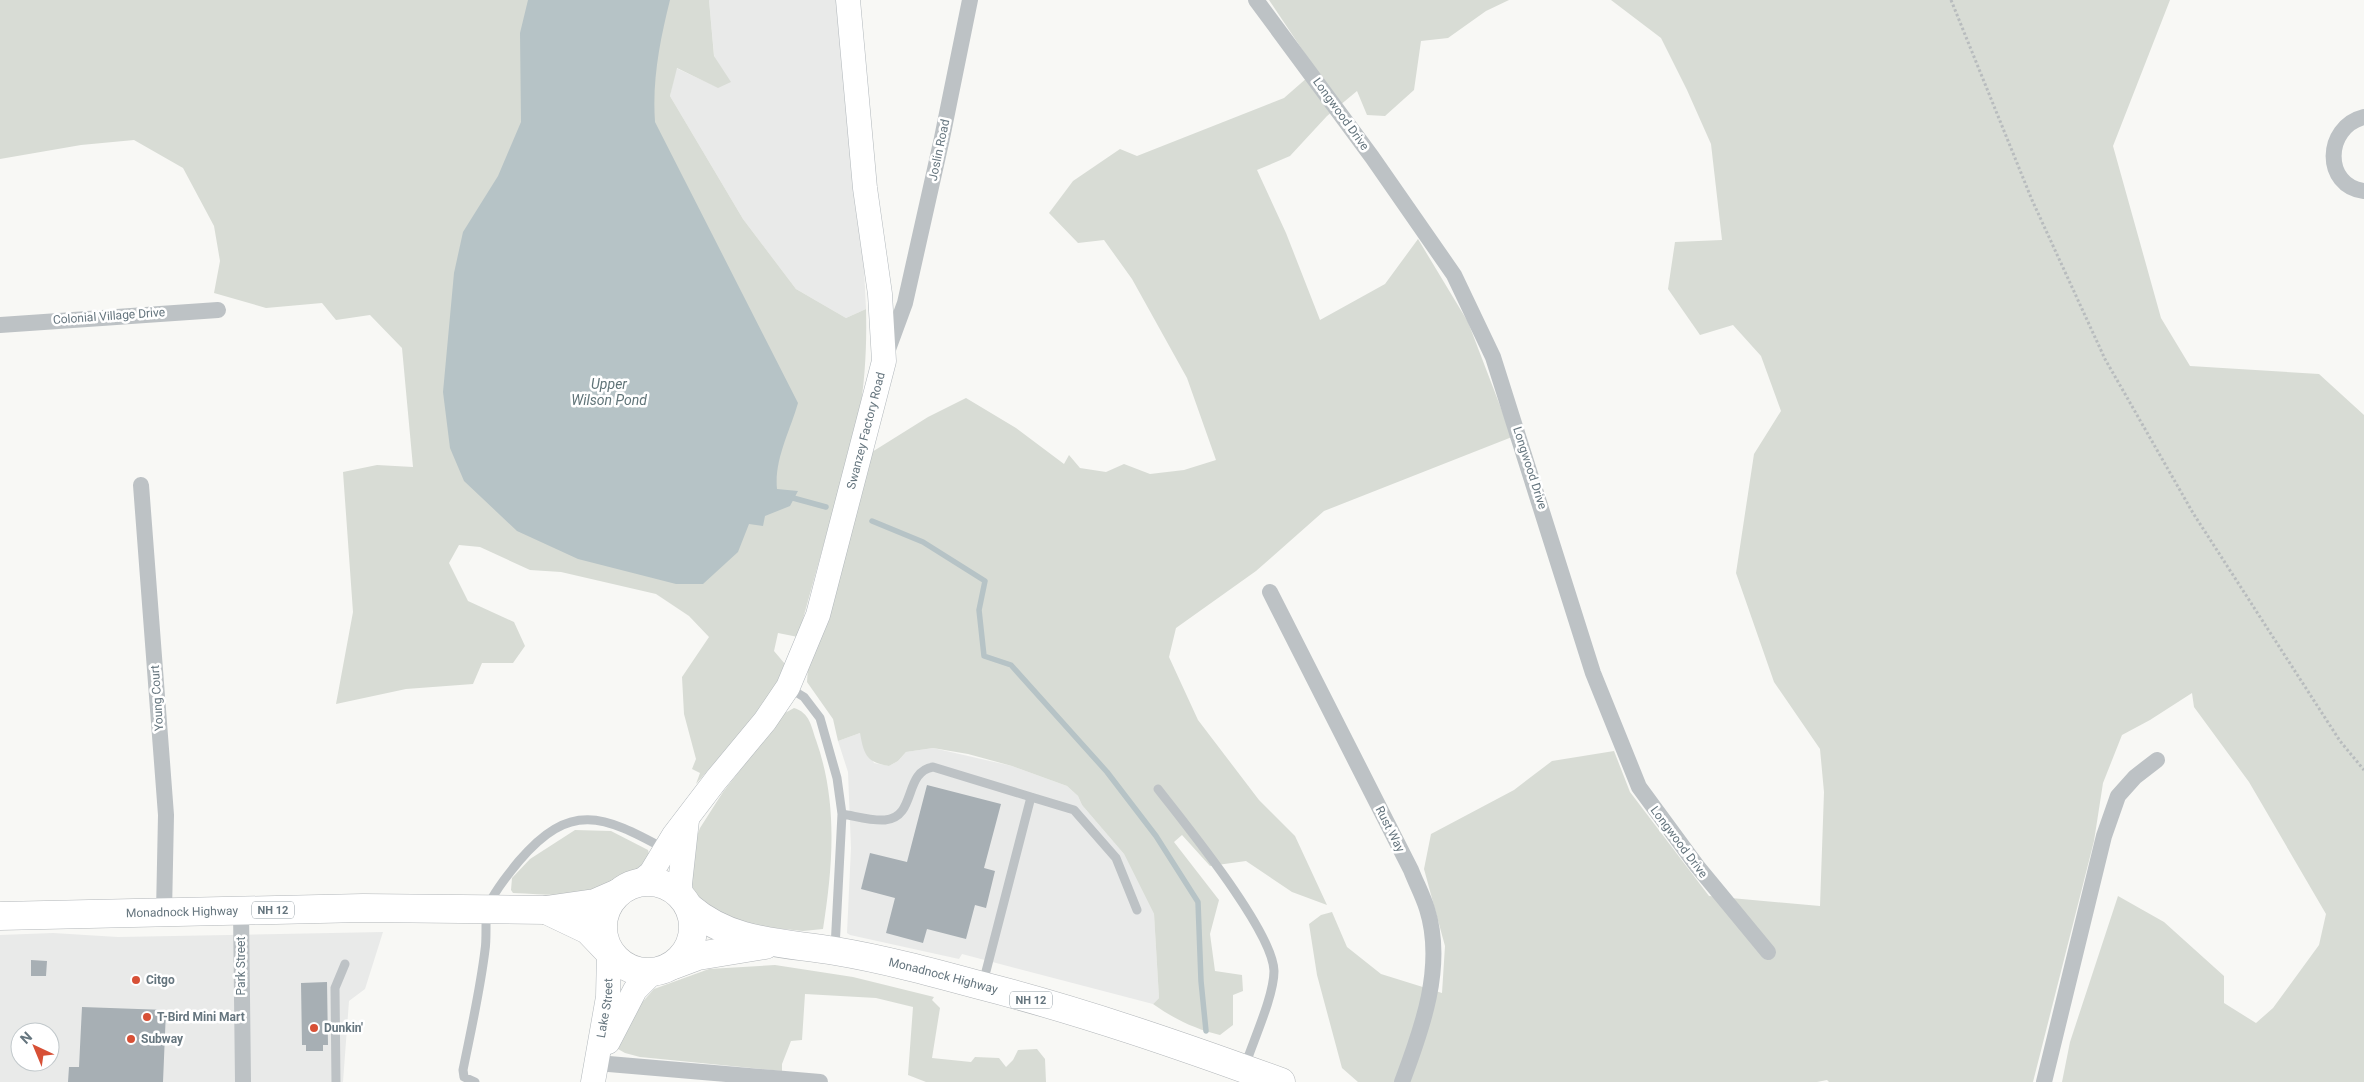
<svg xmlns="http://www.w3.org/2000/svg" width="2364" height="1082" font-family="Roboto,sans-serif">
<rect width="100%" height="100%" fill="#f8f8f5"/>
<path fill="#e9eae9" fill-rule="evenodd" d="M709,0H838L845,101L862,229L866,309L846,318L796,289L743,219L670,96L676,68L717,87Z
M860,733L874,763L889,766L898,761L906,752L933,748L1012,766L1067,786L1078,796L1082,805L1124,854L1154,914L1159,998L1153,1004L962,954L959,959L850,935L847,933L851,848L848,772L838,741Z
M383,932L365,989L349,1001L343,1082H0V935L53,933L118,937ZM20,1032H50V1062H20Z"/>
<path fill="#d8dcd5" d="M0,0H709L714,56L731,82L718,88L677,68L670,96L743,219L796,289L846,318L866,309C867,346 865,381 859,417L798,637L778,633L774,651L785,664L775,688L761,710L696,784L700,773L692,769L696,759L684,714L682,677L709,637L689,616L656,594L561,572L530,570L480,547L459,545L449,563L468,601L514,622L525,646L513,663H482L473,684L406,689L336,704L353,612L343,472L377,465L413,467L402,348L370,315L336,320L322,303L266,308L214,293L220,261L214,226L183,168L134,140L81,145L0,159Z
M1269,0H1509L1486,11L1448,38L1421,41L1414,90L1385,116L1367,115L1357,91L1327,116L1290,156L1257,170L1286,233L1320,320L1385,284L1418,239L1468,322L1512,437L1324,511L1256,571L1176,628L1169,657L1198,720L1259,800L1295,836L1327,905L1292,892L1246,861L1210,866L1182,835L1174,842L1219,900L1210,934L1215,971L1242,975L1243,991L1233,995V1025L1220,1035C1195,1029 1174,1019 1153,1004L1159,998L1154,914L1124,854L1082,805L1078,796L1067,786L1012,766L968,754L933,748L906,752L898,761L889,766C867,762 864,756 860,733L838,741L833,719L807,682L808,667L872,452L928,417L966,398L1016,428L1064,464L1069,455L1080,468L1106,472L1124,464L1150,474L1184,470L1216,460L1187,378L1132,279L1104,240L1078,243L1049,213L1073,181L1120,149L1137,156L1284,98L1316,70Z
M1611,0H2170L2113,146L2161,318L2190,366L2319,374L2364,415V1082H2062L2070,1042L2118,896L2164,922L2224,976V1003L2256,1023L2273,1008L2319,945L2326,914L2249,782L2194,707L2192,693L2150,720L2122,735L2103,783L2094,841L2033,1082H1829L1827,1080L1817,1082H1358L1342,1068L1317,975L1309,924L1321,915L1332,912L1347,947L1381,974L1442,993L1445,946L1424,869L1431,834L1514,790L1552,761L1614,751L1630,792L1709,896L1820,906L1824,792L1820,749L1774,682L1736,573L1754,454L1781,411L1761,356L1733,325L1700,335L1668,289L1675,242L1722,240L1711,144L1687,90L1661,38Z
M794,708C810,713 811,726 816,740C838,802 833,865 823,929L803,931L727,923L690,894L691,852L700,828L723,792L785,713Z
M575,830L611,831L648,850L650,858C637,870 622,884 605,889C576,899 543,894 513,893L511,890L512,878L530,859Z
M775,965L853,977L934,997L932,1000L940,1008L932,1058L971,1062L975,1057L999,1058L1006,1067L1013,1060L1018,1050L1037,1049L1045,1059L1046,1082H926L908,1075L913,1007L876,998L805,994L802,1040L791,1041L782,1064V1071L640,1057L625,1053L618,1049L623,1024L654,989L709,969Z"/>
<path fill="#b6c3c6" d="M528,0H670C660,40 652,80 655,122L798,403C790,431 774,460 777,489L798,491L790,506L765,516L763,526L749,524L738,552L703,584H676L578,559L517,531L464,481L450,448L443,392L454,273L463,232L498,176L521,122L520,33Z"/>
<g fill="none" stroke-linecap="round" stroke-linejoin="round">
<path stroke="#b6c3c6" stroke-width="5.5" d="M793,498L826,507
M872,521L923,542L985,581L979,610L984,656L1011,665L1107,772L1156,836L1198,902L1201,981L1206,1031"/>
</g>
<path fill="#a7afb4" d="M927,785L1001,804L984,868L995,871L986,908L975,905L966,939L927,929L923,943L886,933L895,898L861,889L870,853L907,862Z
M31,960L47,961L46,976H31Z
M327,982L328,1045H323V1051H306V1045H302L301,983Z
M82,1007L166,1010L163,1082H68L69,1067H79Z"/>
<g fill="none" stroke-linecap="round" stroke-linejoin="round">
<g stroke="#b2b8bc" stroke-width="25">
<g id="secondary">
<path id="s1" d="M640,882L651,873L674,835L716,780L765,721L788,687L818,615L884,361L880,294L865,188L848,0"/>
<path d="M681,896L680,884L687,820"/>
<path d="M608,1042L635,990L653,972"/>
<path id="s2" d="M593,1082L608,997L609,952"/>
</g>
</g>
<g stroke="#b3b7ba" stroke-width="29">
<g id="highway">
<circle cx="648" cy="927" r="45"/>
<path id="s3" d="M689,907C732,944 782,942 835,951C883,959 931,972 979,985C1081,1011 1182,1046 1281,1082"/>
<path d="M546,910L588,930L609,952"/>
<path id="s4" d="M0,916L363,908L546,910L595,903L618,893"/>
<path d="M674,965L698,956L765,945"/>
</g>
</g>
<path stroke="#b8bcbe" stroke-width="3" stroke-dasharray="2.5 2.5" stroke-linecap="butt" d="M1951,0L2032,200L2105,359L2193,513L2340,741L2364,770"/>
<path stroke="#bdc2c5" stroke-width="9" d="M789,688L804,697L820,718L837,778L842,814L835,948
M1158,789C1185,824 1273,931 1274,971C1274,996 1253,1041 1245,1066
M842,814C855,816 871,821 885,820C917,817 903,772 933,767L1031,797
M983,983L1031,797L1074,810L1116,858L1137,910
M336,1082L335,988L345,964
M475,1082L464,1077L463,1070C471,1030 480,991 485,950C487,940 485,915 487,909C492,894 509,873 519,861C570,801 603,815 665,849"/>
<path stroke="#bdc2c5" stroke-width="16" d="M1256,0L1372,157L1454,275L1493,357L1593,673L1639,787L1697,866L1768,952
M2364,117C2324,127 2323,186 2364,191
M0,325L218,310
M887,352L905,303L942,138L970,0
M141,485L166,815L164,912
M1270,592L1411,870C1416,883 1423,896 1427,909C1445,966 1422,1029 1402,1082
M241,910L243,1082
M597,1063L820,1082
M2044,1082L2104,836L2118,796L2135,777L2157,760"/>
<use href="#secondary" stroke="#fff" stroke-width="24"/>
<use href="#highway" stroke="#fff" stroke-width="28"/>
</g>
<g fill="#d75036" stroke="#fff" stroke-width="2">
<circle cx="136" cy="980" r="5"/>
<circle cx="147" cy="1017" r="5"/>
<circle cx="314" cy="1028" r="5"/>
<circle cx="131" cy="1039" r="5"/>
</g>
<g text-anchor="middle" stroke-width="5" stroke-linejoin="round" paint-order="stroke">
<g fill="#fff" stroke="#939ea5" stroke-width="1">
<rect x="252" y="901.5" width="42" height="17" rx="4"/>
<rect x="1010" y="991.5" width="42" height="17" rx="4"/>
</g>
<g font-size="11" font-weight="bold" fill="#65757e">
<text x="273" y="914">NH 12</text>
<text x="1031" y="1004">NH 12</text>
</g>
<g font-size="12" fill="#65757e" stroke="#fff">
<text transform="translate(1341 114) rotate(54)" y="4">Longwood Drive</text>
<text transform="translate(939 150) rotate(-78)" y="4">Joslin Road</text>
<text transform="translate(109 316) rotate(-4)" y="4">Colonial Village Drive</text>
<text dy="4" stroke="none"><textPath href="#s1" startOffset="514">Swanzey Factory Road</textPath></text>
<text transform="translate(1530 468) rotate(72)" y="4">Longwood Drive</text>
<text transform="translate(157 698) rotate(-94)" y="4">Young Court</text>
<text transform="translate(1390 829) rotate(63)" y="4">Rust Way</text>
<text transform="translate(1679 842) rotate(53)" y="4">Longwood Drive</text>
<text dy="4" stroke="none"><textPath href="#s4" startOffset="182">Monadnock Highway</textPath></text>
<text transform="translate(241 966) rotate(-90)" y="4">Park Street</text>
<text dy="4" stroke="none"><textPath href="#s3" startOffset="266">Monadnock Highway</textPath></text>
<text dy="4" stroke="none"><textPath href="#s2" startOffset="75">Lake Street</textPath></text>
</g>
<g font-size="12" font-weight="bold" fill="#65757e" stroke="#fff" text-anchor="start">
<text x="146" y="984">Citgo</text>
<text x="157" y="1021">T-Bird Mini Mart</text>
<text x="324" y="1032">Dunkin'</text>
<text x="141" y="1043">Subway</text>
</g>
<g font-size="14" font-style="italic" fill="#607478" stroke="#fff">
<text x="609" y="389">Upper<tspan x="609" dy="16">Wilson Pond</tspan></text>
</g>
</g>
<g transform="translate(35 1047) rotate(316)"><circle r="24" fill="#ffffff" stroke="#c1c8cb"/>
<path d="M0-4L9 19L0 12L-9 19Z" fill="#d75036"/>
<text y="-8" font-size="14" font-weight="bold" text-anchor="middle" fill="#65757e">N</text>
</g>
</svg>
